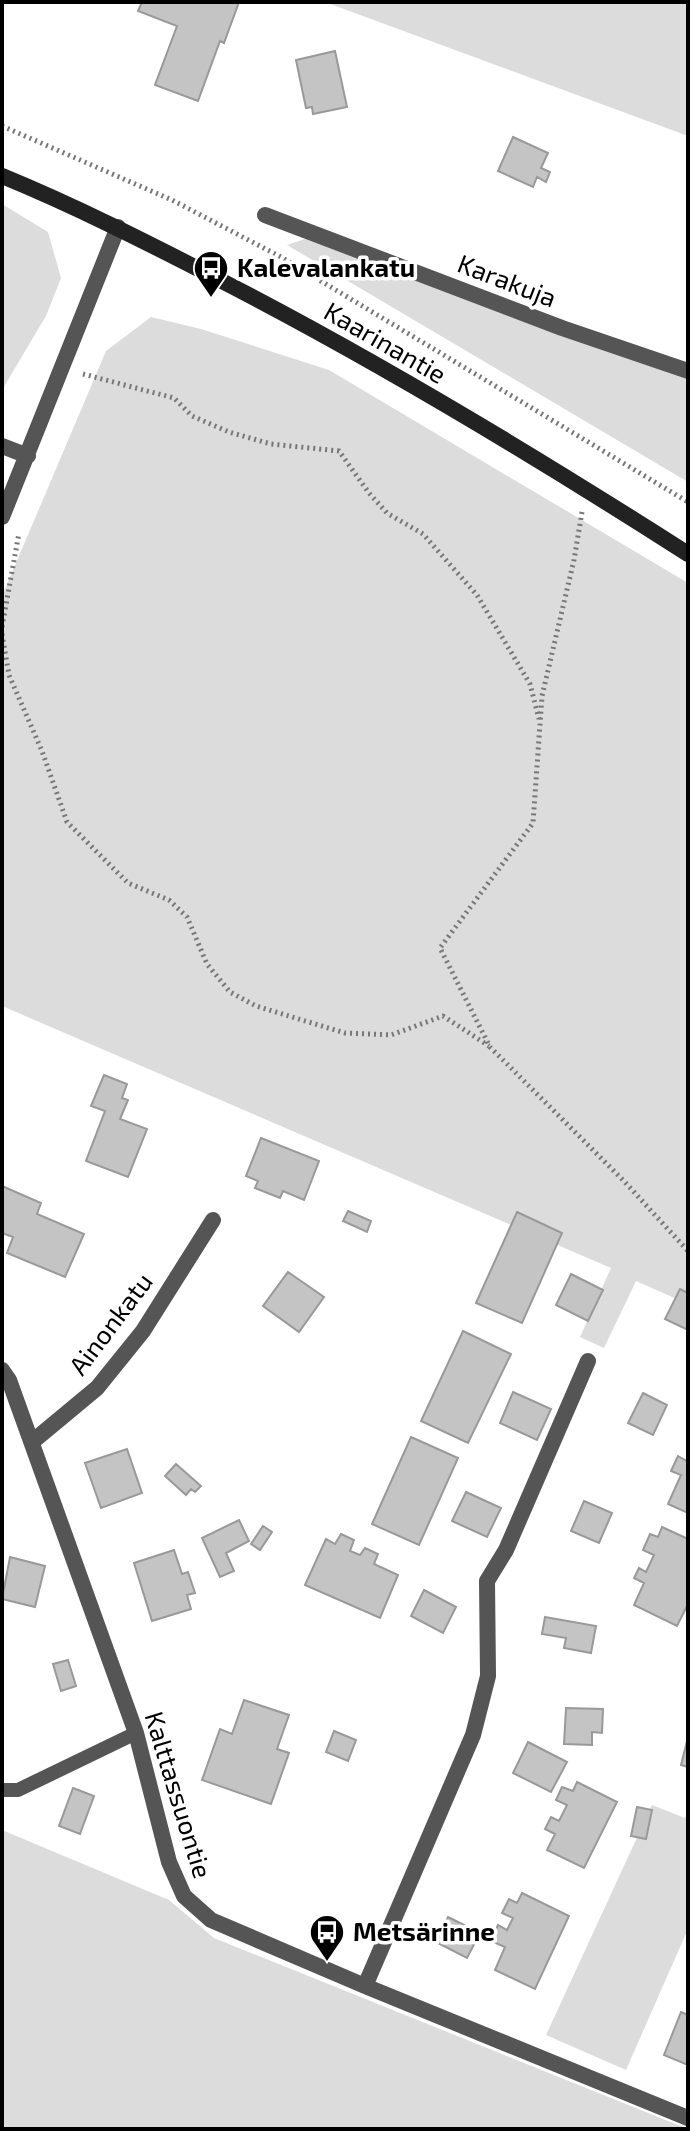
<svg xmlns="http://www.w3.org/2000/svg" width="690" height="2131" font-family="'Exo 2',sans-serif">
<rect width="100%" height="100%" fill="#fff"/>
<path fill="#dcdcdc" d="M325,2H688V136Z
M2,204L48,232L61,278L46,316L2,390Z
M305,239L688,379V482L287,245Z
M151,317L201,329L329,370L688,583V1304L636,1281L604,1348L580,1337L611,1268L2,1006V596L106,351Z
M652,1805L685,1818L688,1812V1929L626,2070L546,2035Z
M2,1830L169,1900L214,1938L688,2129H2Z"/>
<path fill="#c4c4c4" stroke="#999" stroke-width="2" d="M142,2H239L224,43L220,41L198,101L155,85L177,26L138,11Z
M335,51L347,107L313,114L312,107L306,108L296,60Z
M513,137L548,153L541,168L550,172L546,182L537,177L533,187L498,171Z
M104,1075L127,1084L122,1098L128,1100L120,1119L147,1129L128,1177L86,1161L105,1111L91,1106Z
M261,1138L319,1161L304,1200L283,1191L280,1198L255,1188L258,1181L246,1176Z
M2,1186L41,1203L37,1214L84,1234L65,1277L7,1253L13,1237L2,1233Z
M348,1211L371,1221L367,1232L343,1221Z
M517,1212L562,1233L522,1323L476,1303Z
M288,1272L324,1297L299,1332L263,1306Z
M571,1274L603,1290L588,1321L556,1305Z
M680,1289L688,1293V1330L665,1319Z
M463,1331L511,1354L468,1443L421,1421Z
M513,1392L551,1409L537,1440L500,1423Z
M643,1393L667,1405L653,1435L628,1423Z
M411,1437L458,1458L419,1545L372,1524Z
M127,1449L142,1493L101,1508L85,1463Z
M678,1456L687,1461L688,1458V1513L668,1504L681,1475L671,1471Z
M176,1464L201,1486L195,1492L191,1489L186,1495L165,1476Z
M466,1492L501,1508L487,1537L452,1521Z
M584,1501L612,1513L599,1543L571,1531Z
M239,1520L249,1541L226,1553L234,1571L220,1577L202,1538Z
M263,1526L272,1532L260,1550L251,1544Z
M662,1527L688,1539V1604L677,1626L634,1605L644,1583L634,1578L639,1568L646,1572L654,1555L643,1550L650,1534L658,1537Z
M341,1534L354,1540L350,1551L360,1555L365,1548L378,1554L374,1564L398,1575L380,1618L305,1585L326,1539L335,1544Z
M174,1550L182,1574L188,1572L195,1593L187,1595L191,1609L152,1621L134,1563Z
M10,1557L45,1566L35,1607L2,1599Z
M424,1590L456,1607L443,1633L411,1616Z
M545,1617L596,1626L591,1653L564,1648L566,1638L542,1634Z
M68,1660L76,1686L61,1691L53,1664Z
M244,1700L289,1715L277,1749L289,1753L271,1804L202,1780L220,1729L232,1734Z
M566,1708L603,1709L602,1733L592,1732V1745L564,1744Z
M334,1731L356,1740L348,1761L326,1752Z
M688,1737V1767L681,1765Z
M528,1742L567,1762L551,1792L513,1773Z
M577,1782L617,1802L584,1868L547,1850L555,1834L545,1829L551,1817L559,1821L567,1805L556,1800L562,1787L573,1791Z
M73,1788L94,1796L80,1834L59,1826Z
M637,1807L652,1810L646,1839L631,1836Z
M522,1893L569,1916L535,1989L495,1970L505,1947L491,1941L498,1925L507,1930L513,1918L502,1913L509,1899L517,1903Z
M448,1917L480,1933L467,1958L436,1942Z
M681,2012L688,2015V2065L664,2055Z"/>
<g fill="none" stroke-linecap="round" stroke-linejoin="round">
<path stroke="#777" stroke-width="5" stroke-dasharray="2 4" stroke-linecap="butt" d="M2,126L172,200L281,257L688,502
M83,374L174,398L192,416L229,432L271,444L339,451L369,493L387,513L423,534L477,595L530,684L539,719
M582,512L574,560L542,696L533,823L440,948L490,1047L623,1180L688,1251
M2,627L19,533
M2,634L9,675L42,751L67,822L128,883L169,900L187,917L207,964L230,992L256,1006L345,1033L391,1035L443,1016L489,1046"/>
<path stroke="#555" stroke-width="14" d="M2,1790H18L136,1733"/>
<path stroke="#555" stroke-width="16" d="M265,215L562,328L688,371
M2,446L28,456
M2,517L118,227
M2,1370L9,1380L136,1733L169,1862L184,1896L211,1920L365,1986L688,2118
M32,1442L97,1388L143,1331L213,1220
M365,1986L473,1735L488,1676L487,1581L506,1550L588,1361"/>
<path stroke="#222" stroke-width="16" d="M2,176C75,206 146,242 216,278C378,361 535,456 688,554"/>
</g>
<defs>
<g id="bus-pin" transform="scale(1.8)"><path d="M0 17L-7.5 6A9.5 9.5 0 1 1 7.5 6Z" fill="#000" stroke="#fff"/><path d="M-5-6H5V4H4V6H2V4H-2V6H-4V4H-5ZM-3.5-4V0h7V-4ZM-3.5 1.2v1.5H-2V1.2ZM2 1.2v1.5H3.5V1.2Z" fill="#fff"/></g>
</defs>
<g fill-rule="evenodd">
<use href="#bus-pin" x="211" y="268"/>
<use href="#bus-pin" x="327" y="1932"/>
</g>
<g text-anchor="middle" stroke-width="7" stroke-linejoin="round" paint-order="stroke">
<g font-size="26" font-weight="bold" fill="#000" stroke="#fff" text-anchor="start">
<text x="237" y="277">Kalevalankatu</text>
<text x="353" y="1941">Metsärinne</text>
</g>
<g font-size="26" fill="#000" stroke="#fff">
<text transform="translate(507 281) rotate(21)" y="9">Karakuja</text>
<text transform="translate(385 343) rotate(30)" y="9">Kaarinantie</text>
<text transform="translate(111 1324) rotate(-53)" y="9">Ainonkatu</text>
<text transform="translate(178 1795) rotate(73)" y="9">Kalttassuontie</text>
</g>
</g>
<rect width="690" height="2131" fill="none" stroke="#000000" stroke-width="8"/>
</svg>
